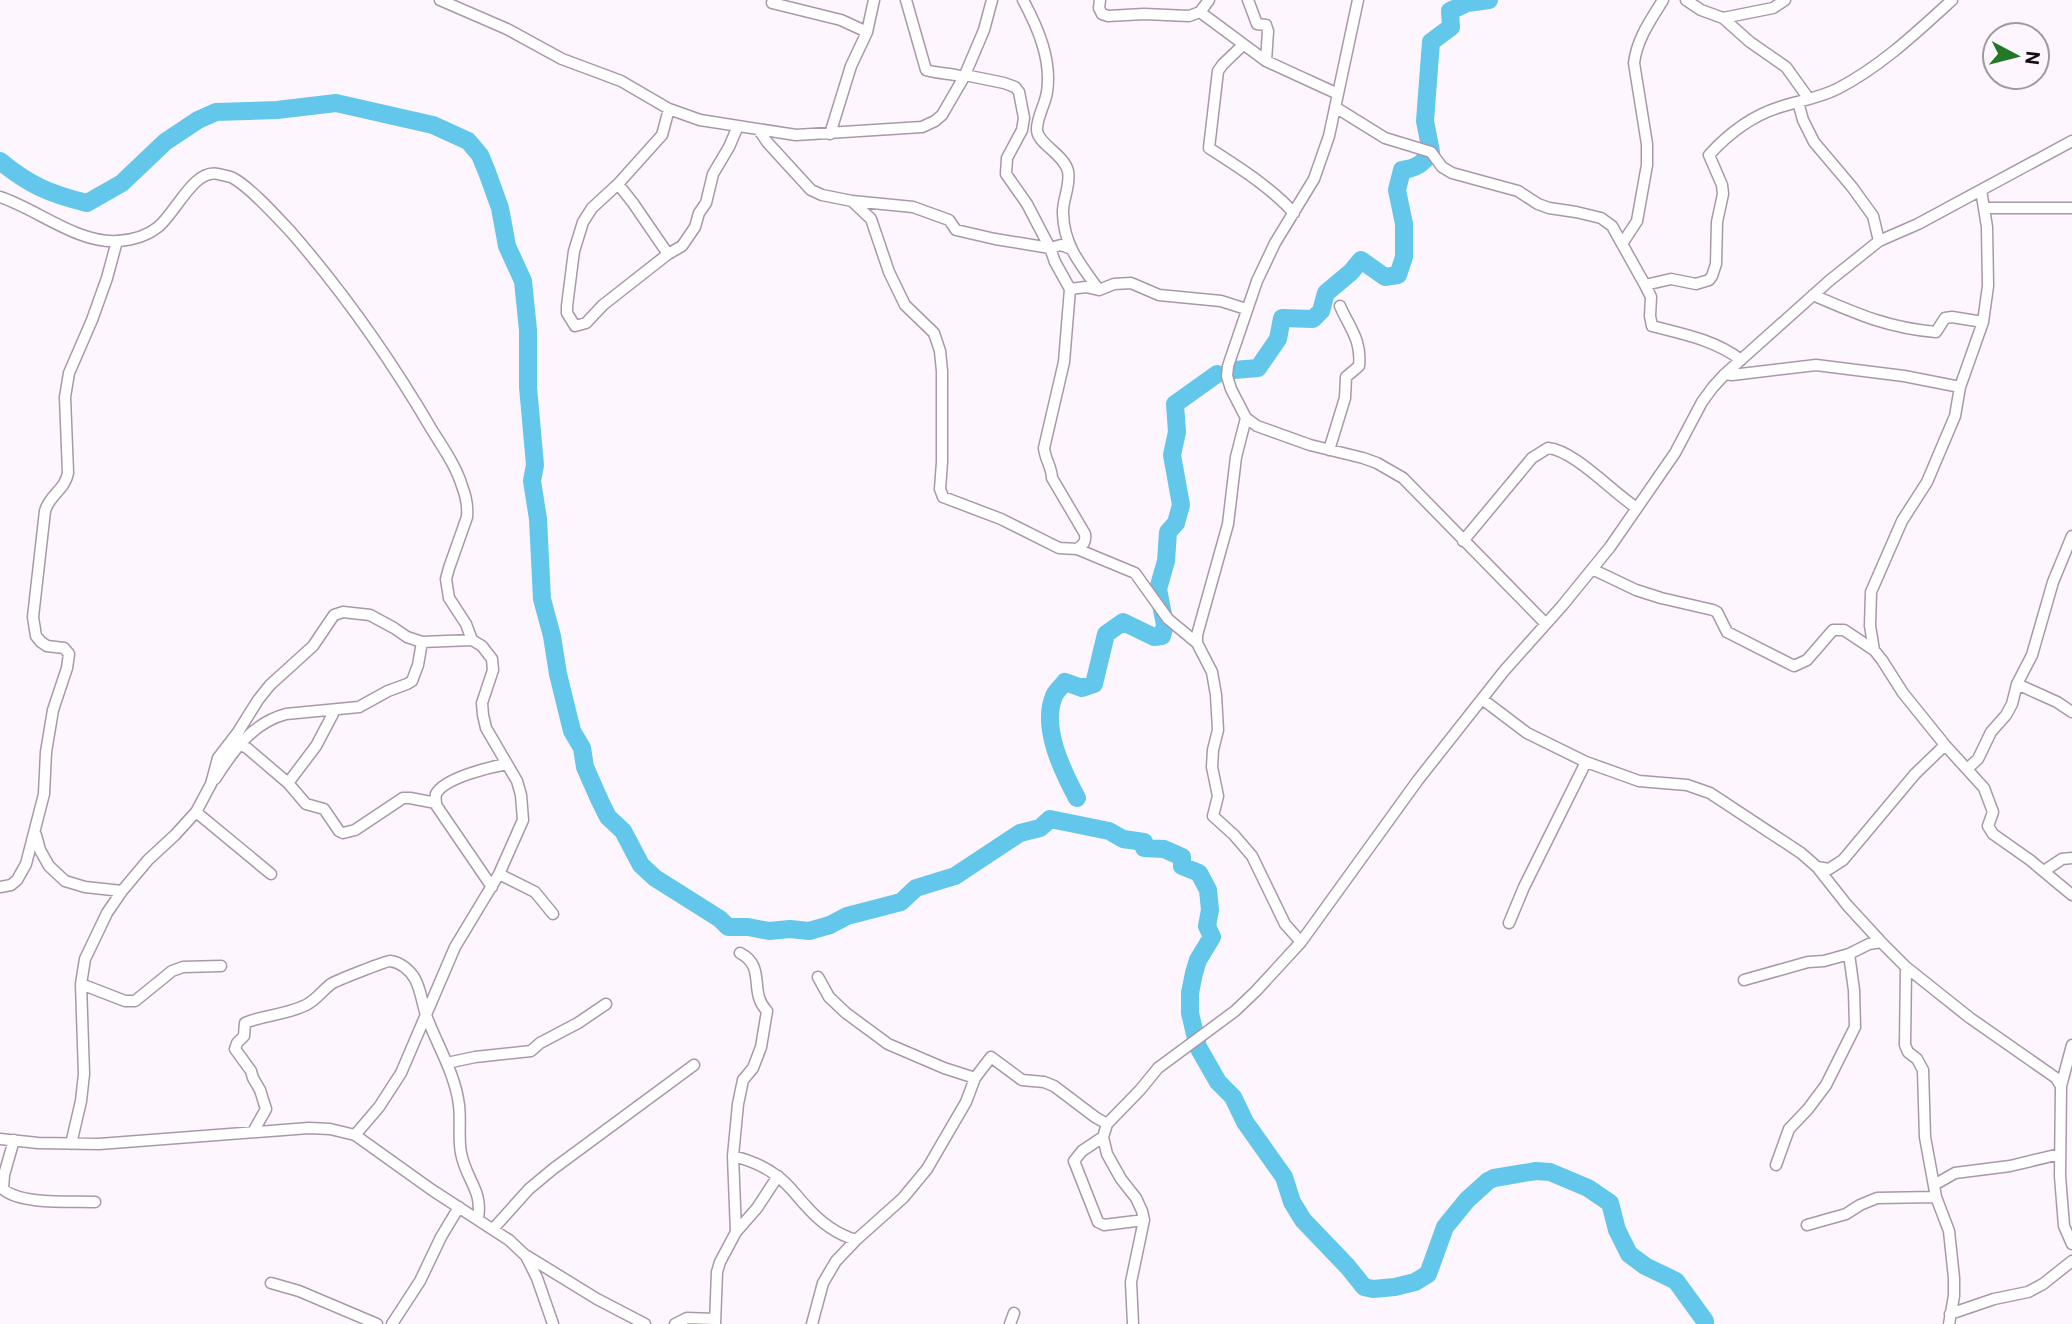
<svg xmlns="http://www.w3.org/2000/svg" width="2072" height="1324" font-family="Roboto,sans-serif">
<rect width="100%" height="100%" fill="#fdf6fe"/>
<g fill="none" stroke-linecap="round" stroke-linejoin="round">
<path stroke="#63c7eb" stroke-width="18" d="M0,161C29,185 50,194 87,203L122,183L165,142L198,120L216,112L277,110L336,103L433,125L468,141L480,155L487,172L500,208L507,246L523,281L528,330V387L535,465L532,481L538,519L542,599L552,636L558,674L572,731L582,748L585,767L600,801L608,817L623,831L641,865L655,878L720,919L728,927H748L769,931L790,929L809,931L830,925L847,916L901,902L916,888L955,876L1020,833L1040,828L1050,819L1109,831L1123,839L1144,842V848L1164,849L1182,857V866L1199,873L1208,890L1210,910L1207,926L1212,937L1198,960L1194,973L1190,993V1013L1198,1047L1218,1082L1233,1097L1245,1122L1284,1177L1292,1202L1303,1220L1348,1267L1364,1287L1373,1289L1395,1287L1415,1282L1428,1274L1445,1227L1467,1200L1488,1181L1494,1178L1536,1171L1550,1172L1588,1188L1610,1203L1617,1230L1629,1254L1645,1266L1676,1281L1705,1321V1324
M1234,370L1258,368L1278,339L1282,318L1313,319L1321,311L1326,293L1351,272L1361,260L1385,277L1398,275L1404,257V224L1397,190L1402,170C1416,168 1423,164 1431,152L1425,121L1431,42L1451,27L1450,11L1467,3L1489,0
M1077,798C1062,770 1041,727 1054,696C1056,691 1062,686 1065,682L1082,688L1094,684L1106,634L1123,622L1154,637L1162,636L1165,625L1158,589L1166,561L1168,532L1176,523L1181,505L1172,455L1177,432L1175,404L1217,374"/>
<g stroke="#a998aa" stroke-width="13">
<path id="street" d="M440,0L507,29L562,59L621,81L669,109L700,120L796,135L922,127L935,121L942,115L964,77L984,30L992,0
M906,0L926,70C939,74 951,73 964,77
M1023,0C1038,28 1052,60 1047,92C1045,105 1037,117 1037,129C1036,143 1064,154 1068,171C1071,186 1062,200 1063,214C1064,246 1081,265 1099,290
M1100,0L1099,8L1102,14L1108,16L1144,14L1189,16L1200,12L1209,0
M1248,0L1257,24L1266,25L1268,31L1266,61
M1358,0L1329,136L1314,179L1275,243L1257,281L1228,366L1227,376L1231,389L1246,418L1257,426L1310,445L1363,458L1377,463L1403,478L1546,624
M1686,0L1701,10L1723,18L1750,42L1786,67L1809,99
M772,3L841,20L867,32
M1200,12L1266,61L1338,94
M1723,18L1773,8L1785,0
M1243,45L1223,64L1218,71L1209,148C1240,168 1269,186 1294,213
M965,75L1004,83L1015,87L1019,92L1024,118L1022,130L1007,158L1006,174L1027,204L1050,248L1055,262L1070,289L1064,362L1044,448C1045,459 1052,468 1052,478L1085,534C1086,542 1084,544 1077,549
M1798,102L1803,120L1814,142L1852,187L1873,216L1879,241
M1335,107L1385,138L1431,152L1442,167L1452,173L1518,191L1538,204L1549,208L1576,212L1601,218L1612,226L1645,285L1651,297L1650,316L1652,326C1683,334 1715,340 1741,360
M669,109L662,135L618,184L592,208L583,222L574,251L567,306V313L575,326L586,323L603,305L668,254L682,246L695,227L699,213L706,203L713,174L729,147L738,126
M759,130L767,142L811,190L822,195L852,201L913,207L949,220L956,230L995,239L1050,248L1061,245L1069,248
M830,134L851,66L867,32L874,0
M618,184L633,203L668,254
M0,197C37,209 78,244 118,241C131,240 147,236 158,227C175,214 194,168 218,174C222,175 229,176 233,178C251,188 276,216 291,232C344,293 391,360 432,430C443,448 456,466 462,486C466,496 468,506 467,517L449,568L446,579L449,598L466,624L472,640L482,646L492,659L493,670L482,703L483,715L486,728L517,781L521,795L523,820L499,874L455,947L401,1073L379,1107L355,1135
M852,201L871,219L889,272L905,305L934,333L940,351L942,371V462L940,489L943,497L1001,519L1059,548L1077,549L1135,573L1168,619L1197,643
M1985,208H2072
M1622,244L1637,221L1647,165V144L1634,63C1637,39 1650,21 1663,0
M1645,285L1671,279L1696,284L1709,280L1712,276L1716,264L1717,222L1723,194L1722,185L1709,155C1729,133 1751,116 1780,107C1799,101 1819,98 1837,89C1880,67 1916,33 1952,0
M1070,289L1086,287L1099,290L1114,284L1131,283L1159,295L1221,301L1246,309
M1813,295C1857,314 1888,328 1936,332L1945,318L1952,317L1983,322
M1725,374L1732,375L1816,365L1904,376L1960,387
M1246,418L1236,457L1228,524L1197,635V643L1212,672L1216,695L1218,730L1213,750L1212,767L1218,796L1213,816L1234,835L1252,856L1285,924L1301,942
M1329,450L1345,398L1346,377L1359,366C1362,340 1349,327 1340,306
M1463,541L1532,458L1548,448C1574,450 1613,493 1637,508
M1592,569L1636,590L1661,598L1713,610L1717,612L1727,632L1794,666L1807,660L1833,630H1844L1874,650L1882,660L1903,693L1945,745L1984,788L1993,812L1988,826L1993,834L2030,860L2072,895
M1874,650L1870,626L1871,592L1902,521L1927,482L1955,416L1960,387L1983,322L1988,286L1987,227L1981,190
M2017,684L2057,702L2072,712
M1482,699L1527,733L1586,762L1639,781L1687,785L1710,793L1801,853L1817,867L1847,905L1881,942L1906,967L1970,1018L2056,1078L2061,1086
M235,743L247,748L288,783L306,804L324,809L339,831L343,833L355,830L403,798H410L436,803
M1967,769L1978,759L1991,732L2006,715L2012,704L2017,684L2032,655L2053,582L2072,536
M215,779C233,751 252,723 286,714L359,707L388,691L407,684L412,681L418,665L422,642
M288,783L316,746L335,710
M196,812L271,874
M36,835L40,850L49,866L65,881L85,887L122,891
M1817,867L1829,869L1843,860L1915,774L1945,745
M2044,871L2062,859L2072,858
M499,874L535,892L553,914
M0,887L11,885L17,880L26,864L44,794L46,752L53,710L67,668L69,654L64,648L47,646L41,642L36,636L33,617L45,511C49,495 65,490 68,473L65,397L69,373L92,320L107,278L117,241
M492,887L436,805C436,802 435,798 436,794C444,778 490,767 507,764
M1509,923L1524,887L1586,762
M1906,967L1905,1045L1908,1052L1917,1059L1923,1070L1925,1137L1936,1197L1949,1231L1954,1278V1296L1949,1324
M818,977L829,997L846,1013L888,1044L944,1068L975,1078
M1744,980L1808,962L1824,961L1849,954L1869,944L1881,942
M81,984L125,1001H135L172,971L183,967L221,966
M2072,1045L2061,1086L2060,1176L2064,1226L2072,1244
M447,1063L475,1057L531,1051L540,1043L578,1023L606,1004
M253,1132L266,1109L260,1090L253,1078L251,1071L235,1049L237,1043L244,1036L245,1023C263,1015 286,1015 306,1005C316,1000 322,991 331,984C335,981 386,961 390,961C400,962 410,970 415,979C421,990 422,1003 426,1015C437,1045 455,1073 459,1105C461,1121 458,1137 461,1153C466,1180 483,1190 478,1218
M1103,1137L1082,1151L1074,1161L1098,1222L1104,1225L1144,1220
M0,1139L38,1143L99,1144L309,1128L330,1129L355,1135L432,1190L509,1240L526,1256L537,1278L553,1324
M14,1140L4,1175L3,1189C20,1205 72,1201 95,1202
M71,1144L81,1101L84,1074L81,984L85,959L107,913L122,891L148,860L175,835L196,812L211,784L218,758L238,732L258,700L270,685L313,646L334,615L343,612L370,615L394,628L407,637L422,642L472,640
M733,1156C749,1160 763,1165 777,1176C789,1184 797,1197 807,1207C821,1223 836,1234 856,1240
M1776,1165L1789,1129L1808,1109L1826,1085L1855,1027L1854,990L1849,954
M1934,1185L1955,1173L2010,1166L2060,1154
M1807,1225L1846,1214L1860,1205L1877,1198L1936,1197
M493,1229L529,1189L553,1169L694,1065
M736,1232L757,1208L778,1176
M527,1256L597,1299L645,1324
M271,1283L299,1291L377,1324
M1950,1314L1994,1299L2028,1292L2043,1284L2072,1261
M392,1324L420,1281L441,1237L459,1207
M675,1324L687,1318L714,1319
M715,1324L717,1272L720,1262L736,1232L733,1156L738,1104L743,1080L753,1068L761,1047L767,1011C748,992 767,967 740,953
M812,1324L823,1283L836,1261L856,1240L903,1198L927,1169L966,1102L975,1078L991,1057L1022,1080L1044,1082L1054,1086L1095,1117L1107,1124
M1010,1324L1014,1313
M1133,1324L1131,1282L1144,1220L1142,1211L1136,1198L1121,1179L1107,1154L1103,1137L1107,1124L1140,1090L1158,1068L1235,1011L1256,991L1301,942L1418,780L1504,671L1562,606L1610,547L1675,453L1702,402L1713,387L1725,374L1829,281L1879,241L1918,224L2072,141"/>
</g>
<use href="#street" stroke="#fff" stroke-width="10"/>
</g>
<g transform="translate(2016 56) rotate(97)"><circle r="33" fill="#fdf6fe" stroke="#a099a0" stroke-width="2"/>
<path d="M0-5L12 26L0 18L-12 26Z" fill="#217926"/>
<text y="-10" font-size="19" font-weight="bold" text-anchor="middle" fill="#140e14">N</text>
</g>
</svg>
